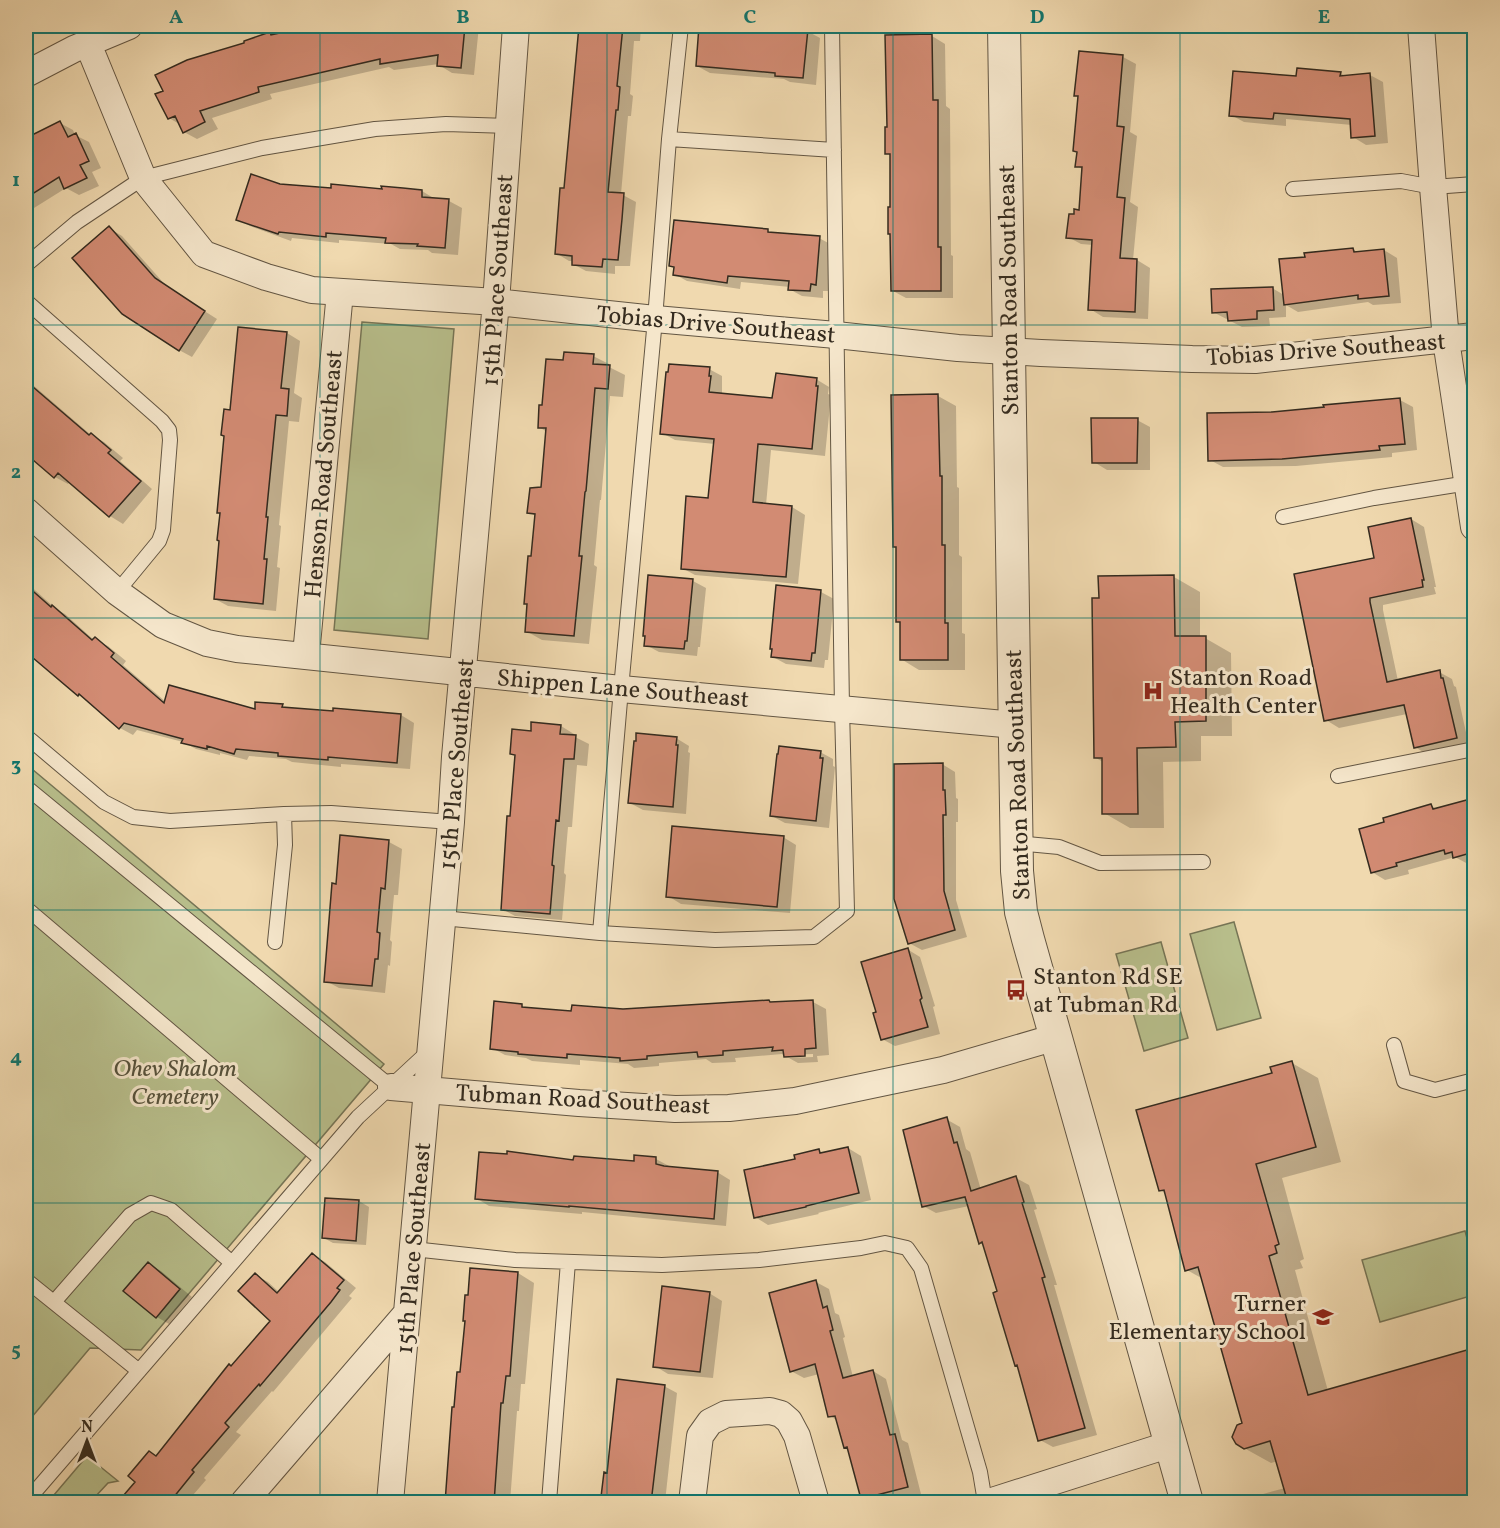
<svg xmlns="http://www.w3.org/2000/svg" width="1500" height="1528" font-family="Vollkorn,serif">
<rect width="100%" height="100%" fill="#f0d9af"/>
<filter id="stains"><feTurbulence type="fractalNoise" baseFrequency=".00333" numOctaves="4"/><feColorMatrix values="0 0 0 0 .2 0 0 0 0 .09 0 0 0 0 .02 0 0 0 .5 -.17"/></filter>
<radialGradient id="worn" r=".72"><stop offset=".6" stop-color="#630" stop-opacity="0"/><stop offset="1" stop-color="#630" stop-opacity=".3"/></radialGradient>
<path fill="#b8bf8c" stroke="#767556" stroke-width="1.5" d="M362,322L454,329L428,639L334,630Z
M26,764L384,1064L141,1350L90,1348L26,1424Z
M1234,922L1261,1018L1217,1030L1190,934Z
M1161,942L1188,1038L1144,1051L1116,954Z
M1465,1231L1474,1264V1295L1380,1322L1362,1260Z
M87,1456L118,1481L108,1483L95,1497L93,1502H48Z"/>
<path fill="#0003" d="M319,26H479L474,75L452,73L439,65V64L394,70L389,67L270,94L272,99L212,118L218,129L197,139L184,132L181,125L169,118L246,44L270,34L274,36Z
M584,26H641L640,41H634L630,94L633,96L631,116H628L621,194L636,202L630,266H615V274L586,271L573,264L574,261H569L556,253L565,189Z
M700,26H779L786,29L807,31L820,38L816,85L790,82L784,79L710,73L697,66Z
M932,36L945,44L946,106L950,109L951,255L953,256V298H906L893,291L891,155L887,153Z
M1123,57L1136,64L1130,132L1137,136L1130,202L1138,207L1133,260H1137L1150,268L1148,319L1103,317L1090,309L1093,245L1081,244L1068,237L1081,211L1084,170L1077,166L1079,153L1074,151L1079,97L1076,95Z
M1340,73L1347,77L1370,75L1383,82L1388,143L1366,145L1353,137L1352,125L1286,119V126L1244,122L1231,115L1297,78Z
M60,123L73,130L75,135L89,142L101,168L92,172L99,186L79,195L66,188L26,213V140Z
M280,185L332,190L422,191L435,199L449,201L462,208L458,255L432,253L428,250L400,249L391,244L339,240V243L292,238L291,241L250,226L237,219Z
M109,228L122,236L168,288L217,319L192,357L179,350Z
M767,231L773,234L819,238L832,245L829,291H823V298L802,296L789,289L790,287L741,282L740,289L687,281L674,274L675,268L671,266Z
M1353,249L1358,253L1384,250L1397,258L1401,303L1373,305L1368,302L1298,312L1286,305V317L1269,318L1270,326L1242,327L1213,312L1272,288L1284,295L1306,258Z
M287,333L300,341L294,393L302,398L299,422L289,421L279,525L281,526L277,567L280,568L276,611L228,606L215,599L232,412Z
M593,356L609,364V367L625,375L623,397L610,396L601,500H600L594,565L597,567L589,644L542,640L526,631L529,605L525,603L536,516L529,512L542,489L547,432L539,427L543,407L564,362Z
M709,369L722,376V395L773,400L816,379L829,387L828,394L831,395L825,456L771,450L766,505L792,507L805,515L798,584L695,575L682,568L709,500L715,444L675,440L662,433Z
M26,379L91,435L104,442L123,458L120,461L152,489L123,524L110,516L70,481L68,484L55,477L38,457L26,445Z
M938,396L956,406L957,487L959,488V555L962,557V633L965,634V670H919L901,659V623L897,621V548L894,546Z
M1400,400L1413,407L1417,450L1392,453V457L1296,466L1223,467L1210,460L1272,414Z
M1137,420L1150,427V470H1107L1094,462Z
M1411,519L1424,527L1436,587H1434L1436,594L1383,605V610L1398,681L1439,672L1452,679L1454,686L1456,687L1469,746L1428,755L1415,747L1407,714L1339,728L1326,720L1376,560Z
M1174,577L1200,592V638H1205L1231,653L1232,736H1201V761L1163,762L1164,828H1130L1104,813L1103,762L1096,758L1100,599Z
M693,581L706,588L700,647H698L697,656L659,652L646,645V637L644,636Z
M26,582L56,609L65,614L94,640L108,646L126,661L123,665L166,702L256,711L257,703L283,706L288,709L401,715L414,723L410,769L341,764V767L292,762L286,759L249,756L247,760L220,753V755L196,749L183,742L137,730L133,735L120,728L88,700L79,695L26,647Z
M821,592L834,599L828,660H825L824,668L786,664L773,657Z
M561,726L574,734L573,736L589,744L587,766L577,765L572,827H568L564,873L566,875L562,920L515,916L502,909L516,756L511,753L532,732Z
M676,738L689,746L688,752L690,753L686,814L643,810L630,803Z
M820,752L833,759V766L835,767L829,828L785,823L772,816Z
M942,764L955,772L956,798L958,799V822H956V900L967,937L922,950L909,943Z
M1473,800L1474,801V862L1468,864L1455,857L1408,870L1409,874L1385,880L1372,872L1431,806L1437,809Z
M783,837L796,845L790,913L681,904L668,896Z
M389,842L402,849L398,895H394L390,940L392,942L390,966L388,965L385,993L339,988L326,981L338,886Z
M907,949L920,957L935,1006L933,1007L940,1034L895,1046L882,1039Z
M813,1002L826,1009L829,1055L817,1056L818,1062L798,1063L789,1058L813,1057V1054L787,1055V1057L782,1054L735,1058L736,1062L712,1063L706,1059L659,1063V1066L634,1068L628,1064L580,1060V1065L532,1061L526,1058L505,1055L492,1048L522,1006L527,1009L573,1013Z
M1292,1063L1318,1078L1341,1162L1282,1178L1304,1259L1300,1261L1303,1268L1295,1270L1328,1391L1474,1350V1502H1266L1263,1494L1285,1488L1278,1461L1271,1463L1244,1448L1243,1424L1203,1279L1187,1270L1166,1194L1160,1190L1274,1074Z
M946,1119L960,1127L966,1149L970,1152L981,1190L1016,1178L1029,1185L1037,1209L1034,1210L1057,1285H1054L1097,1435L1053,1447L1040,1440L1019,1367L1016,1365L999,1292L984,1245L980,1243L969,1206L936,1213L923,1206Z
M848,1148L861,1156L871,1200L818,1213L819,1214L768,1225L755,1217L797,1160L818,1151L823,1154Z
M656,1159L669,1166V1168L717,1172L730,1180L726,1226L582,1212V1214L489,1206L476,1198L574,1161L635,1163Z
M359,1201L369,1207L366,1245L333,1243L324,1238Z
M312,1255L325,1262L356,1288L349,1296L352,1298L273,1392L272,1391L236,1432L241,1435L204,1478L206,1480L187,1502H119L272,1321L255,1275L268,1282L279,1292Z
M148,1264L161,1271L192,1297L169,1324L157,1317Z
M471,1269L518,1273L534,1283L525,1384H521L519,1411H517L510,1502H446L455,1409L462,1373Z
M816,1282L829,1289L835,1313L839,1315L845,1337L843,1338L853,1377L873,1371L886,1379L902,1440L908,1443L921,1494L887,1502H870L862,1498L849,1449L845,1447L838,1421L830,1416L819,1374L804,1378L791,1371Z
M709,1293L722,1301L713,1378L668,1374L655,1366Z
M664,1386L677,1393L665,1502H605L608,1474Z"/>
<path fill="#d28b73" stroke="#342b1f" stroke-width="1.5" d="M313,26H465L461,68L437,66L438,55L380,64V59L258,87L259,92L200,111L205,122L183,133L175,116L168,119L155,94L163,91L155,75L187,60L244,43V41L270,32L271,35Z
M579,26H623L617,86L620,87L618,110H616L608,192L624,193L622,219L618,260L603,259L602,267L572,265V256L555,254L560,188H564Z
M699,26H780V27L808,29L803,78L775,76V73L696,66Z
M932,34L933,100H938V247H941V291H891L890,234H888V207H890V154H885V127H887L885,35Z
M1079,51L1123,55L1117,126L1124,127L1117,197L1125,198L1120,258L1137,259L1135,312L1088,310L1092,240L1066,238L1069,214H1074V209L1079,210L1082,167H1075L1077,152L1073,151L1078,96H1074Z
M1297,68L1341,72L1340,76L1370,73L1375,136L1351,138L1350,119L1274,113L1273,119L1229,116L1233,71L1296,76Z
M60,121L68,137L76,133L89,161L80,165L87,178L64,189L59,177L26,198V138Z
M251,174L280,184L331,188V184L382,189L381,186L403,188L422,190V197L449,199L445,248L417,246L418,244L385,243L386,238L326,233V237L279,232L278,234L236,220Z
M674,220L768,229V232L820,236L816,285L811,284L810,291L788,290L789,281L728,276L727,283L673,275L674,267L669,266Z
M109,226L155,278L205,311L179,351L122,314L72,258Z
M1353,248L1354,252L1384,249L1389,296L1358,299V295L1284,305L1279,259L1305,257L1304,253Z
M1273,287L1274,310L1257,311V319L1228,321L1227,312L1212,313L1211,289Z
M238,327L287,332L281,388L289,389L287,416L276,415L266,517H268L264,559H267L263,604L214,599L219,541L217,540L220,513H217L224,436L221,435L224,409L230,410Z
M564,352L594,354L593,364L610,365L608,389L595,388L586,491L585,492L579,556H582L574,636L525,632L527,604H524L528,556H531L535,514L527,513L530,488L541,487L546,428H538L539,405H542L546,359L563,360Z
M669,364L710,367L709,376H711L709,392L772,398L776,373L817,378L816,386H818L812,449L758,444L753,502L792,506L786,577L681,569L686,496L708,498L714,439L660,434L666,372H668Z
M26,381L89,435L91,433L111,450L108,453L141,481L109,517L58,473L54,478L26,454Z
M938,394L940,476H942V545H945V623H948V660H900V622H896V547H893L891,395Z
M1400,398L1405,444L1379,446L1380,450L1282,459L1208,461L1207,413L1272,412L1324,407L1323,405Z
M1091,418H1138L1137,463H1092Z
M1411,518L1424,580H1422L1423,587L1370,598V602L1387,682L1440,670L1441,678H1443L1457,738L1414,748L1404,705L1324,721L1294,574L1374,558L1368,527Z
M648,575L693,579L687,641H685L684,649L644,646L645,636H643Z
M1174,575L1175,636H1206V721L1175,722L1176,747L1137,748L1138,814H1102V758H1094L1092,598H1099L1098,576Z
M26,585L51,607L52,605L92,640L95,637L114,653L111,657L164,703L169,685L255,709V702L283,704L282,707L333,711V708L401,714L397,763L328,757V760L278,756V753L236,749L234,754L207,746V749L181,743L183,739L124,723L119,729L79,694L78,696L26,652Z
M776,585L821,590L815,653H812L811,661L771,657L772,649H770Z
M531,722L561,725L560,734L576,735L574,759H564L559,821L556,820L552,865L554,866L550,914L501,910L507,816H510L515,755L510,754L512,729L531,731Z
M636,733L677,737L676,745H678L673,807L628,803L634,741H636Z
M779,746L821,751L820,758H823L816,821L770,816L777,754H778Z
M943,763V790H945L946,815H943L944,891L955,930L908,944L894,899V764Z
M1474,798V852L1453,858L1452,852L1445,854L1444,850L1396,863L1397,866L1371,873L1359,829L1384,822L1383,818L1431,804L1433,809Z
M672,826L784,836L777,907L666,897Z
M340,835L389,840L385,889L381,888L377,932L380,933L378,959H375L372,986L324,982L332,883L336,884Z
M908,948L922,998L920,1000L928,1027L881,1040L873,1013L876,1012L861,962Z
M769,1000L770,1002L813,1000L816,1048L805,1049V1056L784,1057L783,1050L772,1051L773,1047L723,1051V1055L698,1057L697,1052L647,1056V1059L620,1061V1058L567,1054V1058L518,1054V1052L490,1049L494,1001L522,1004V1007L571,1011L572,1005L623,1009Z
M1292,1061L1316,1147L1256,1164L1279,1244L1275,1246L1277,1253L1269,1256L1308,1395L1474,1348V1503H1288L1270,1441L1244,1449L1236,1444L1232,1437L1237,1425L1242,1423L1198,1267L1185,1271L1164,1190L1159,1191L1136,1110L1272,1073L1270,1067Z
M947,1117L954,1143L957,1142L971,1191L1016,1176L1024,1202L1022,1203L1045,1277L1042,1278L1085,1428L1038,1441L1017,1365L1015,1366L993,1293L997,1291L982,1242L979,1244L965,1197L922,1207L903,1130Z
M848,1147L859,1193L806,1206V1207L754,1218L744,1170L795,1159L794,1155L819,1149L820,1153Z
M507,1151L573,1160L574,1156L634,1161V1155L656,1157V1164L664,1166L718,1171L714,1219L569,1206V1207L475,1199L479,1152L507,1154Z
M325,1198L359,1200L356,1241L322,1238Z
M312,1253L344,1280L337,1288L340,1290L331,1302L260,1386L259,1384L225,1423L229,1427L192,1470L194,1472L169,1503H117L135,1482L128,1476L149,1451L156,1456L229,1364L231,1366L270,1321L238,1291L255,1273L277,1293Z
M148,1262L180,1289L156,1318L123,1291Z
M470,1268L518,1272L510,1376H506L503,1403H501L494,1503H445L452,1407H454L457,1372H460L465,1321H463L465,1295H468Z
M816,1280L823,1308L827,1306L833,1330L830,1331L843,1378L873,1370L890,1435L895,1434L908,1487L861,1499L847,1447L844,1448L835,1416L828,1417L815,1364L790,1372L769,1293Z
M662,1286L710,1292L700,1372L653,1367Z
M617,1379L665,1385L651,1503H603L604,1497H601L604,1472L607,1473Z"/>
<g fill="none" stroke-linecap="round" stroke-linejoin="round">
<g stroke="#635643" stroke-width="16">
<path id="service" d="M681,26L669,139L655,319L621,689L600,933L715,940L814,937L847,911L842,708L832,26
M669,139L834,150
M1293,189L1401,181L1433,187L1474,184
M26,265L77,222L143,178L262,148L375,129L446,124L509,126
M26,301L162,421L169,430L170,440L163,530L159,541L117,592
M1283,517L1374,498L1468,483
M26,736L104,802L133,817L170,821L284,814L331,813L451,822
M1338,776L1474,749
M26,787L391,1087
M1016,843L1059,847L1100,863L1203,862
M26,908L321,1159
M442,918L600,933
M275,942L285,845L284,814
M1394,1045L1404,1081L1435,1090L1474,1080
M413,1249L515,1260L662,1265L759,1260L861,1248L885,1243L907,1248L921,1268L980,1472L985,1502
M26,1280L139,1371
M54,1302L130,1215L151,1203L171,1210L232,1263
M26,1502L358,1117L428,1052
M549,1502L568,1262"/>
</g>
<g stroke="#635643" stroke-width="28">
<path id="minor" d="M1421,26L1433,187L1446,340L1474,527
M88,44L143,178L204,254L266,277L312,290L496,302L655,319L836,335L958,348L1041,353L1192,359L1255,360L1474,336
M26,74L74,49L129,26
M26,511L117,592L163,625L207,643L237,649L621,689L1015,725
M306,655L340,292
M391,1087L579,1103L675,1109L729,1108L795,1101L943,1070L1056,1037
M244,1502L407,1313
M390,1502L451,822L455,757L496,302L516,26
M692,1502L700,1436L710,1422L726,1414L770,1411L781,1414L789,1421L797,1436L816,1502
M989,1502L1171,1444"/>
</g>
<g stroke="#635643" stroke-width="34">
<path id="tertiary" d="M1004,26L1017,871L1021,912L1028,939L1187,1502"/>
</g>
<use href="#service" stroke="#f5e6cb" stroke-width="14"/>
<use href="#minor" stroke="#f5e6cb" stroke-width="26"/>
<use href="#tertiary" stroke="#f5e6cb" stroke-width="32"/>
</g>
<path fill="none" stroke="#0f766e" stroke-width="1.5" stroke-opacity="0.55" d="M320,26V1502M607,26V1502M893,26V1502M1180,26V1502M26,325H1474M26,618H1474M26,910H1474M26,1203H1474"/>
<defs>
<g id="hospital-bare" transform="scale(1.62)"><path d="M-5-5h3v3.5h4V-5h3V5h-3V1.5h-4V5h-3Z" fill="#8f2418" stroke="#f5e6cb" stroke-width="2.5" paint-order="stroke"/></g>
<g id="bus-bare" transform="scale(1.62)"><path d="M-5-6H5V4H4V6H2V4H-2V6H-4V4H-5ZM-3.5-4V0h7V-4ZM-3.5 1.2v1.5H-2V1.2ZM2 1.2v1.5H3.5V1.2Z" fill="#8f2418" stroke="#f5e6cb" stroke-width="2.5" paint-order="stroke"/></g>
<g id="school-bare" transform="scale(1.62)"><path d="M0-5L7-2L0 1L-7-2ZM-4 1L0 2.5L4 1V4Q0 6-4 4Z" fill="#8f2418" stroke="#f5e6cb" stroke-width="2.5" paint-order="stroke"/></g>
</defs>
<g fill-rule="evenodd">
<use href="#hospital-bare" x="1153" y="691"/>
<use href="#bus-bare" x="1016" y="990"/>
<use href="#school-bare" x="1323" y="1317"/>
</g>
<g text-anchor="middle" stroke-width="6" stroke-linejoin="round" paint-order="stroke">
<g font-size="24" fill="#342b1f" stroke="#f5e6cb">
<text transform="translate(497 280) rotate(-86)" y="8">15th Place Southeast</text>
<text transform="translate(1008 290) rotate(-91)" y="8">Stanton Road Southeast</text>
<text transform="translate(716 324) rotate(5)" y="8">Tobias Drive Southeast</text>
<text transform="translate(1326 349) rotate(-4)" y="8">Tobias Drive Southeast</text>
<text transform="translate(323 474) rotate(-85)" y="8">Henson Road Southeast</text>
<text transform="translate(623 688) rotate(5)" y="8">Shippen Lane Southeast</text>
<text transform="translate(456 764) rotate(-85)" y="8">15th Place Southeast</text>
<text transform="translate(1017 775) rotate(-92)" y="8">Stanton Road Southeast</text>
<text transform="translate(583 1099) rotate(3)" y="8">Tubman Road Southeast</text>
<text transform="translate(413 1248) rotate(-85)" y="8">15th Place Southeast</text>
</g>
<g font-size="24" fill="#342b1f" stroke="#f5e6cb" text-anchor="start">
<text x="1170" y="685">Stanton Road<tspan x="1170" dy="28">Health Center</tspan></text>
<text x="1033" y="984">Stanton Rd SE<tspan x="1033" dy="28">at Tubman Rd</tspan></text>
<text x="1306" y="1311" text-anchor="end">Turner<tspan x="1306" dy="28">Elementary School</tspan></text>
</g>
<g font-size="24" font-style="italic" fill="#55503a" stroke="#f5e6cb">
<text x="175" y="1076">Ohev Shalom<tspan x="175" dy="28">Cemetery</tspan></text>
</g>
</g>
<rect width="1500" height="1528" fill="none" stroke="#f0d9af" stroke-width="66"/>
<g transform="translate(87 1441)" stroke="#f5e6cb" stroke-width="4.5" paint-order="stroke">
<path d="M0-4.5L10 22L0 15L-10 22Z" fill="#342b1f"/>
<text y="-9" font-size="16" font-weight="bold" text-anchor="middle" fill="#342b1f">N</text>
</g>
<rect x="33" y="33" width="1434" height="1462" fill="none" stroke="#0f766e" stroke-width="2"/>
<g font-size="20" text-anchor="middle" font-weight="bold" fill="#0f766e">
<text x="176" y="23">A</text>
<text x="463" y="23">B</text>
<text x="750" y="23">C</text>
<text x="1037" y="23">D</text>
<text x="1324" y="23">E</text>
<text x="16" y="186">1</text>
<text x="16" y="478">2</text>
<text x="16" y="771">3</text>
<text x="16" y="1063">4</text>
<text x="16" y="1356">5</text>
</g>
<rect width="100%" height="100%" filter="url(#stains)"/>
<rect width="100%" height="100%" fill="url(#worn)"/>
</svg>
